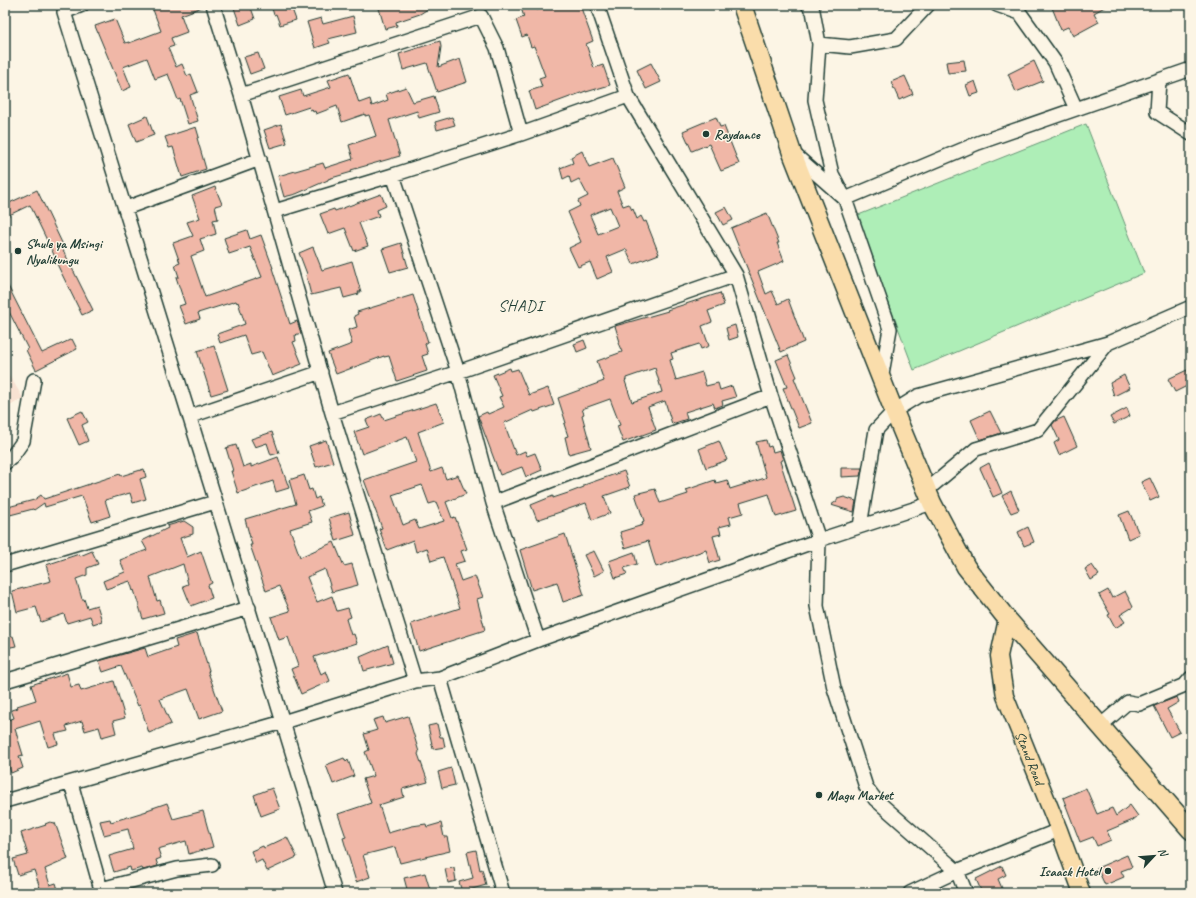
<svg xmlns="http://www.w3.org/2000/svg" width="1196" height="898" font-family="Caveat,sans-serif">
<rect width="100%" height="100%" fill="#fcf5e5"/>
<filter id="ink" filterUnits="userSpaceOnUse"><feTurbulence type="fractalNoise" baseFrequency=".025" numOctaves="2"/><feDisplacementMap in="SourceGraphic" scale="8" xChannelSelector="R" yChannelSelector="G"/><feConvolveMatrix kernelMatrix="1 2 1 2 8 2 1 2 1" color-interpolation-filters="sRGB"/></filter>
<g filter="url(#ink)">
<path fill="#f8e2d2" d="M5,368L23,398L5,409Z"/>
<path fill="#aeeeb7" stroke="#669676" d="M1086,124L1144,273L914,370L856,216Z"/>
<path fill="#f0b7a7" stroke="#1f3d34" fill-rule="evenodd" d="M157,5H205V6L181,15L187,32L171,38L174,46L168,48L176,67L182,64L187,76L191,74L198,92L190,95L198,121L188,124L180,99L178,100L168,74L155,79L147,58L123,67L131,87L122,91L95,26L115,19L125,43L129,42V43L161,31L152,7Z
M233,5H250L255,19L240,25Z
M271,5H297L298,7L292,9L296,20L280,25L276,14L274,15Z
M378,5H434L420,14L396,22L397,26L385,29Z
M520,5H536L537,10L552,5H580L593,41L586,44L594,68L603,65L610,85L586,92V91L535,110L529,91L542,87L539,78L545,76L534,46L531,47L527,35L522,37L516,20L524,17Z
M1051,5H1108L1094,13L1099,22L1073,36L1068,27L1061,30Z
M353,16L357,32L328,39L330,43L315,48L307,22L321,18L323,24Z
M440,41L441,47L438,67L460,59L467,82L437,92L427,63L403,70L399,54Z
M258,53L264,69L250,74L244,57Z
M964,60L966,71L948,73L946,62Z
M1034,61L1043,81L1016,92L1008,74Z
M651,63L661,82L646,89L637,70Z
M349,73L359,103L370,99L372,106L388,100L386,94L406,87L413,102L434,96L439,112L419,118L417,111L389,120L400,156L351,170L352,172L328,179V180L296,194L284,197L278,176L323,163L325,168L353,159L349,145L376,136L369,115L365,116V114L342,122L337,106L316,114L315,111L313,112L312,109L310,110L309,107L285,115L279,97L301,90L303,96L331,87L328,80Z
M905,76L913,94L899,100L891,82Z
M975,81L979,93L970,96L966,85Z
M147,116L154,135L136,142L129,124Z
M452,117L455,125L437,130L435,122Z
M716,117L720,127L724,126L739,164L721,171L709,144L692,151L683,131Z
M281,124L287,143L270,148L264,130Z
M196,127L199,137L197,138L206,169L182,177L173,147L169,148L165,137Z
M582,151L589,167L613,158L625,187L617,191L623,206L629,204L632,210L633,209L637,219L641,216L644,222L646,221L659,254L633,264L626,249L607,257L613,272L597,279L590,262L578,267L569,248L581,242L568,212L580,206L578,201L588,196L579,179L571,183L569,176L563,179L560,168L573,163L571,157ZM610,207L618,226L598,234L590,215Z
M215,187L222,204L215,206L218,219L213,220L216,234L200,239L204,251L191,256L205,297L262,277L250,247L229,254L224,238L247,230L250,239L261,235L273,268H272L290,324L297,321L301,333L295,335L296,341L293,342L302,364L272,376L262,352L251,355L244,335L220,343L217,334L245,324L238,302L237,303L236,301L198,313L200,319L186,324L179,306L185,304L176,277H179L175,265L180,263L173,243L193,236L187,222L200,218L192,196Z
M37,190L63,245L61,246L93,310L82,315L55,260L56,259L30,205L5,217V205Z
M381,194L386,206L377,210L379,216L359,223L368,246L354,251L345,228L328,234L320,214L334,209L335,211Z
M726,207L733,220L723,225L716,212Z
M767,213L779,243H777L784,261L758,272L766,294L772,291L778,304L788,299L804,342L781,352L731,228Z
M401,243L408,267L390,272L382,249Z
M313,247L322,270L352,261L361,292H358L359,294L344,298L341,288L311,295L306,275L307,274L299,253Z
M5,280L42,353L72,339L77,349L36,370L26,350L28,349L5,304Z
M720,293L724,305L708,311L712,322L702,326L709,346L701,349L699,344L671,353L673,359L670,360L676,380L702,372L706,386L718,383L720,390L732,386L736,397L722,401L723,405L715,408L713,403L685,412L687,419L672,424L665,401L648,407L656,430L623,442L617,426L620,425L610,399L582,409L584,414L582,415L591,448L569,454L565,437L568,436L564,424L566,423L558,398L604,381L597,361L622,352L618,343L620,342L615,326L668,311L667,310ZM655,368L662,392L632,402L625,381L626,380V378Z
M413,295L428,342L425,344L428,354L422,356L427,371L397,381L389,356L384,357V356L336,374L328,353L352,344L348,330L357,327L354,316L358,314L357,312Z
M735,325L738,337L729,340L726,328Z
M584,340L587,348L577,352L574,344Z
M214,346L228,390L211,395L197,351Z
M788,355L797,377L794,378L812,423L799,428L783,388L787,387L776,360Z
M510,368L511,371L518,369L529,395L548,388L554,405L534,412L533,410L504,423L516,455L525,451L527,456L535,453L542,470L526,477L522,467L500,475L478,416L487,412L488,414L504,407L499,397L502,396L493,375Z
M1187,370L1191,380V384L1175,392L1168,379Z
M1124,375L1130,388L1114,396L1110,383Z
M436,403L444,422L418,432L431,472L442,468L446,479L458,475L466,494L446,502L452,518L455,517L467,549L461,551L465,561L455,564L461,581L475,576L483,597L477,599L485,630L419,651L411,624L460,608L443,557L431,561L427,548L416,552L413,540L387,550L379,529L382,528L364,480L416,462L407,437L362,454L354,432L369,427L366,420L381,414L384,420ZM422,485L429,504L436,502L444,521L419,529L415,520L403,525L392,495Z
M1127,408L1130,416L1114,424L1110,417Z
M82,411L88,422L82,425L88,441L79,445L67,418Z
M990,411L1001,433L980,440L971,420Z
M1064,417L1077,446L1059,455L1054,443L1059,440L1052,425L1055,421Z
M272,432L279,453L271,455L267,443L255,447L251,439Z
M326,440L333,462L316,467L309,446Z
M766,440L768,447L771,446L773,452L780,450L783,460L780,461L796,511L776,517L769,494L740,503L743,513L729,517L731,524L719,527L721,534L713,536L720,560L710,563L706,550L656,567L648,541L625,548L620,532L643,525L642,522L644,521L635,494L655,489L660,503L688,494L686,490L715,480L716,483L727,480L730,489L765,478L766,477L756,442Z
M719,441L727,460L706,468L699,449Z
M236,445L243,467L251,464V467L278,457L289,488L276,492L273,481L238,493L231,471H233L226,448Z
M989,463L1002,493L993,497L980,468Z
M841,468H862L860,476L841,477Z
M144,469L146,477L140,479L146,499L133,503L130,493L105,500L110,516L92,522L82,496L45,507L44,503L34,510L33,509L10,515L8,507L34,500L41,495L44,499L120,474L121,476Z
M624,471L630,487L604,496L610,513L592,520L586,503L537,520L531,505L553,496V498L571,492L584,487V485Z
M304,475L309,490L312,489L315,499L319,497L322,506L308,511L312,522L290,529L300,557L334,542L344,566L352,564L358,585L332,592L325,569L307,577L317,602L332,596L337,611L348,608L351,617L346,619L351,635L354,634L357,643L314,657L321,674L326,671L330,681L301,694L291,669L298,666L288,637L279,640L271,617L290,611L279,586L266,591L250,545H252L245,519L296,504L289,480Z
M1150,478L1159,497L1150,501L1141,482Z
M1011,491L1019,510L1011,513L1002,496Z
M844,497L856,501L854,512L831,505L837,501V499Z
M1129,511L1139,534L1128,539L1119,515Z
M349,512L355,535L336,541L329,518Z
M184,521L193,527V534L180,538L187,557L201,551L212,583L208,585L212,598L191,606L183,586L188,584L183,564L150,577L157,601L160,600L164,613L143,619L134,590L133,591L130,581L106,589L103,581L125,572L120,560L147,550L142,541L168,528L167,526Z
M1028,527L1034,542L1024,546L1018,532Z
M565,534L584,595L563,602L557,582L532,590L520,550Z
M92,551L98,564L87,568V575L76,579L82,599H84L87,608L97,605L102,621L93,624L90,616L67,623L64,614L41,622L36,607L17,612L12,591L51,581L46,565L79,554L80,556Z
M594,551L604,571L594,576L584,555Z
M634,552L637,564L624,568L627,574L615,578L609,561Z
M1092,565L1099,575L1091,580L1085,569Z
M1108,590L1112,598L1125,591L1133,607L1120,615L1125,622L1115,628L1108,615L1110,614L1099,595Z
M197,633L209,671L208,672L222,711L199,719L188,689L160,699L171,724L149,733L140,705L138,706L121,666L103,672L99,661L145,648L148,657L177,647L175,640Z
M13,636L16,646L6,648L5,638Z
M388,645L393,663L364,671L360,657Z
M67,673L71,687L79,685L81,691L114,681L125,718L113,721L116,733L102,737L99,727L85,731L82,721L66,726L68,731L55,734L58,744L48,747L40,721L15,729L23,755L19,756L23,768L11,773L5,755V721L14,718L11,710L18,708L17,706L36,700L31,685Z
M1177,697L1179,702L1167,709L1180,732L1170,737L1154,706Z
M408,716L419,752L418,754L428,782L402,789L404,797L379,805L381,811L388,833L412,826L426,824L427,827L441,823L444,837H447L450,851L400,863L395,847L363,855L370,877L356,882L343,838L346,837L338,814L371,803L363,779L374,776L365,752L369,750L364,734L377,730L373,720L383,717L385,723Z
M437,724L440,737H443L445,747L433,749L428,726Z
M344,758L346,762L348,760L354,776L333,784L326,765Z
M451,768L455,785L442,788L438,772Z
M272,788L280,809L261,816L254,795Z
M1086,788L1097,814L1112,808L1116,816L1130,805L1138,816L1133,820L1107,831L1111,840L1097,846L1093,837L1080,842L1063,798Z
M167,803L173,819L203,811L213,847L189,854L186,841L158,849L161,858L156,860L158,866L143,870L142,868L131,871L130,867L114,872L109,856L133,849L128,829L104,835L100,821L110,819L111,822L147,811V810Z
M50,822L55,823L68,859L45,869L50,885L56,883L59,893H31L30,891L40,888L34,870L18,875L13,859L28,855L21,833L46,825L45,824Z
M287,837L297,857L267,871L262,860L256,863L251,851L263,846L264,848Z
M476,850L480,870L482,869L486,885L462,892L459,882L473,878L467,852Z
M1127,855L1132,867L1121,871L1124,877L1105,885L1097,868Z
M1002,866L1006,875L998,879L1004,893H982L976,879Z
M454,868L456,881L448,883L445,869Z
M425,873L431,893H408L404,878Z"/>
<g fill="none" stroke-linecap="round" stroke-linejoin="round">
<g stroke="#1f3d34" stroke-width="16">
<path id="minor" d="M82,5L64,12C156,305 246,599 335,893
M213,5L241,95L481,16L497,48L521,134
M597,5L628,96L736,275L771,396L819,540L817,606L834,688L866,787L875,799L957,871L966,893
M808,5L813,11L819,44L815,100L832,174L845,199L890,329L881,379
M997,5L1020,13L1055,62L1076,109
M819,44L850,47L896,39L928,5
M1159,80L1157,112L1191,134
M241,95L332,413L415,681
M794,154L845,199L978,143L1191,69
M126,208L260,159
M275,211L393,175
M332,413L458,372L736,275
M191,416L321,372
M5,463L11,458L23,441L34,380
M927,490L976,449L1038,430L1108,343L1191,307
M493,503L771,396
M860,526L876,430L894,411L918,396L1108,343
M5,565L215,502
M538,640L493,503L458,372L393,175L521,134L628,96
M440,678L503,893
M5,681L249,608
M1100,726L1128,702L1139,704L1185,685L1191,678
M71,783L102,893
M5,801L283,722L415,681L440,678L538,640L819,540L932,503
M101,889L177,869L212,865
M910,893L957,871L1059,830"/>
</g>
<g stroke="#1f3d34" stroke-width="19">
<g id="major">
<path id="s1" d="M1007,619L999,656L1005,696L1059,830L1082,893"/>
</g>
</g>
<g stroke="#1f3d34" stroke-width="21">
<path id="highway" d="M742,5L792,153L894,411L932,503L966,567L1007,619L1191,830"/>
</g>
<use href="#minor" stroke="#fcf5e5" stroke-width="13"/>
<use href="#major" stroke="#faddab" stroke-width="16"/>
<use href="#highway" stroke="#faddab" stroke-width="18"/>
</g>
</g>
<g fill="#1f3d34" stroke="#fcf5e5" stroke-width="1.5">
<circle cx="706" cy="134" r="4"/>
<circle cx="18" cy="251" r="4"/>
<circle cx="819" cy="795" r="4"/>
<circle cx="1108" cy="871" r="4"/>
</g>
<g text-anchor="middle" stroke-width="3" stroke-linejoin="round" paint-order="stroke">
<g font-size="14" font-weight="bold" fill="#1f3d34" stroke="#fcf5e5" text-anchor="start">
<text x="714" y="139">Raydance</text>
<text x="26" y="248">Shule ya Msingi<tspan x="26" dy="16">Nyalikungu</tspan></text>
<text x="827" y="800">Magu Market</text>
<text x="1100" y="876" text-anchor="end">Isaack Hotel</text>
</g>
<g font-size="14" fill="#1f3d34" stroke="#fcf5e5">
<text dy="5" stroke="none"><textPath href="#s1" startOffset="145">Stand Road</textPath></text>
</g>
<g font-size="16" letter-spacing="1" fill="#1f3d34" stroke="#fcf5e5">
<text x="521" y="311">SHADI</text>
</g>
</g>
<rect width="1196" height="898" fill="none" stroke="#fcf5e5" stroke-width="20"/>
<rect x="10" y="10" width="1176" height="878" fill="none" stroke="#1f3d34" stroke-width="1.5" filter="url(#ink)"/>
<g transform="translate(1154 856) rotate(64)" stroke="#fcf5e5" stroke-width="3" paint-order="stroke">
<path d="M0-3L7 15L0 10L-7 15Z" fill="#1f3d34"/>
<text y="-6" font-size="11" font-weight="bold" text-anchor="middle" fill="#1f3d34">N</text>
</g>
</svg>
